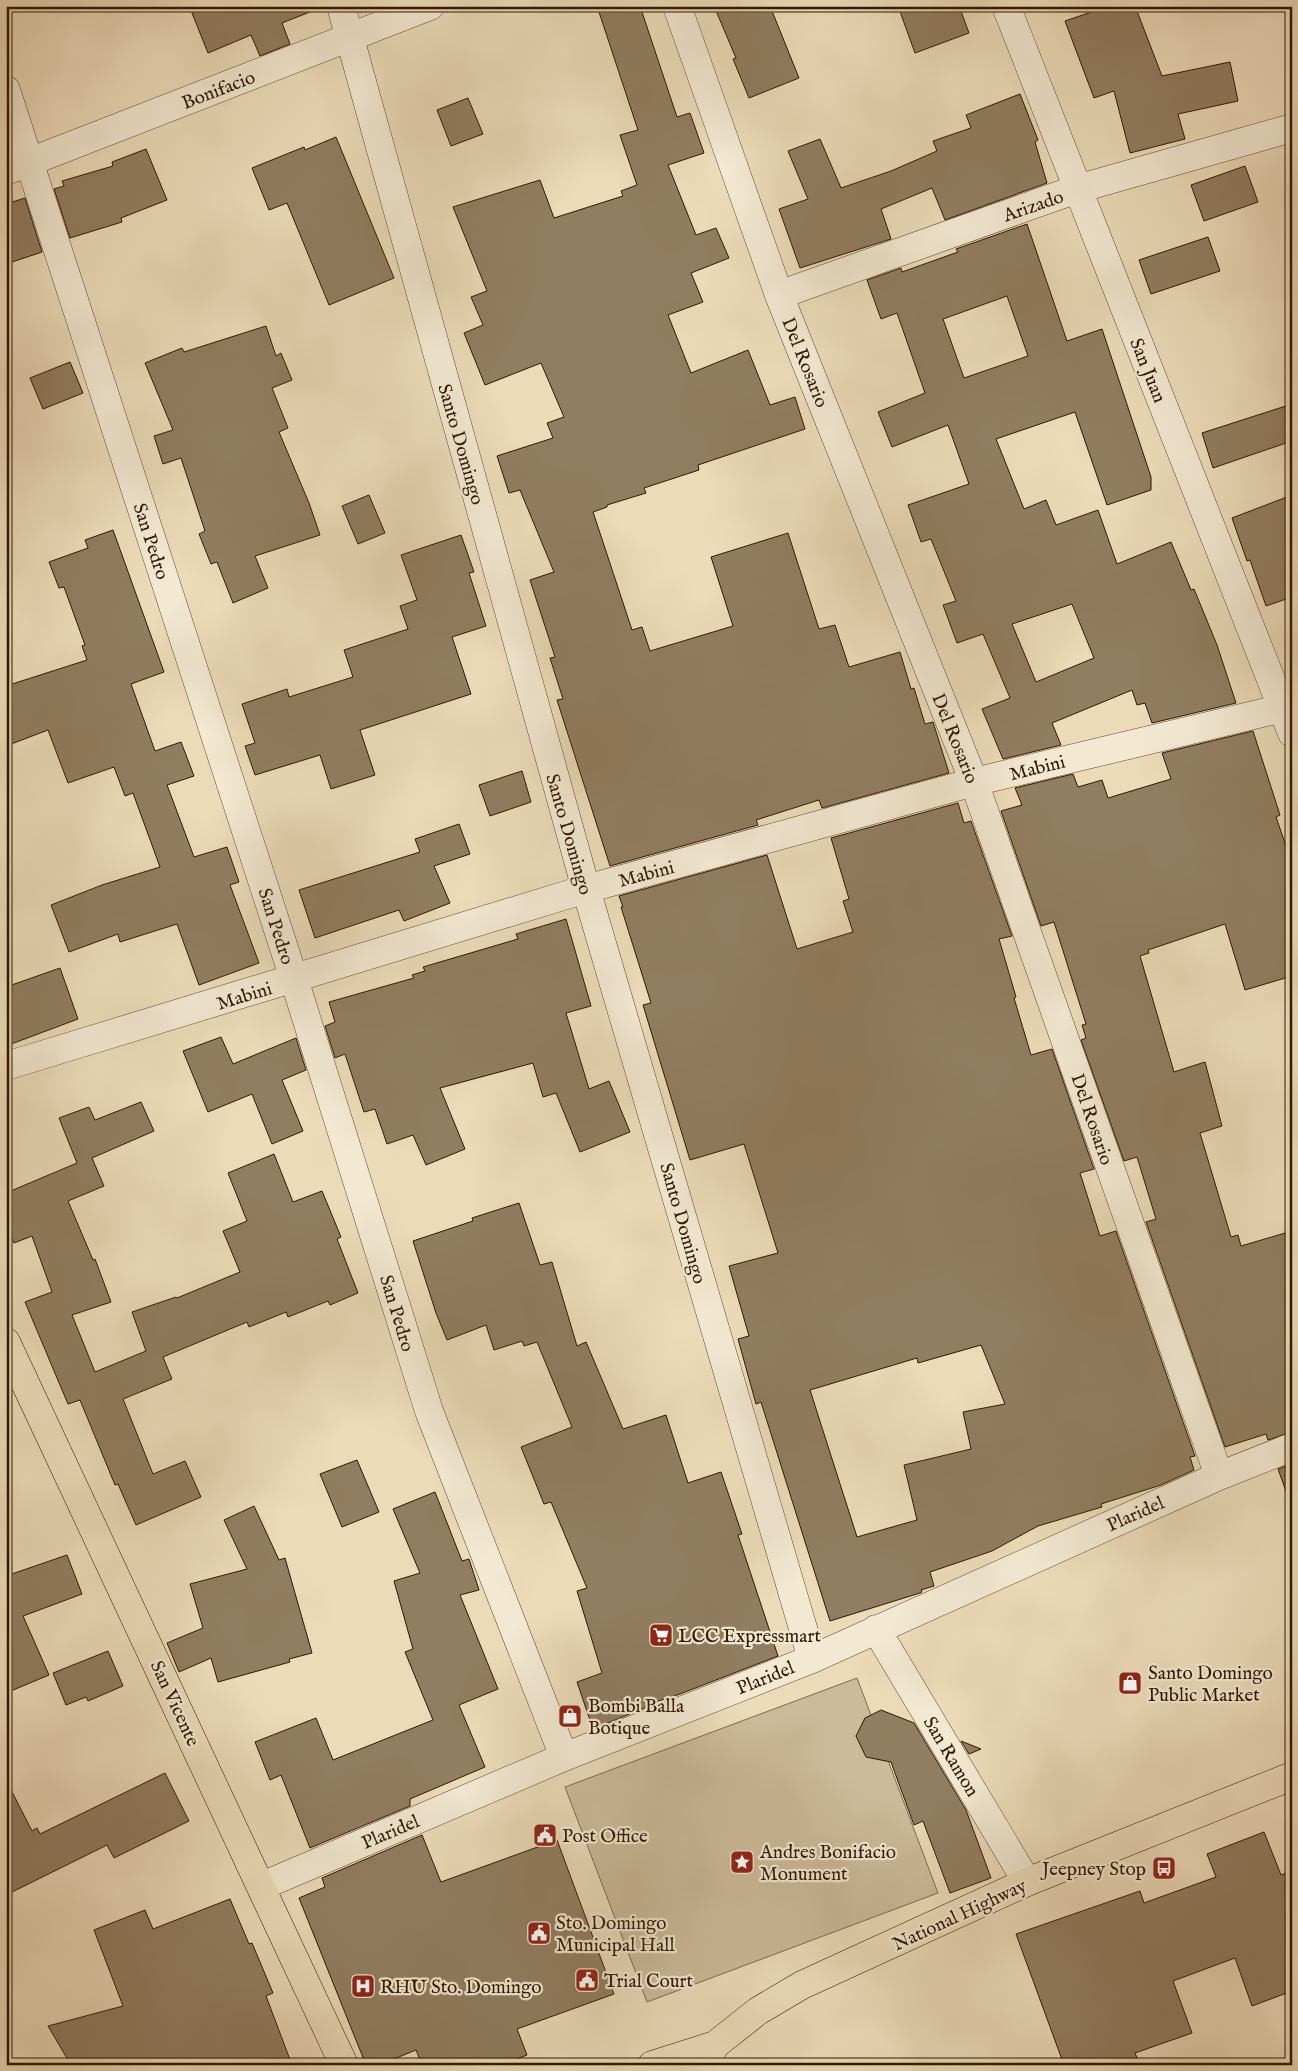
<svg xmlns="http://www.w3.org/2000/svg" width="1298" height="2071" font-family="'IM FELL English',serif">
<rect width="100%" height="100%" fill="#ecdbb9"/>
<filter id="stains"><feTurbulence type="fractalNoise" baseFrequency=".004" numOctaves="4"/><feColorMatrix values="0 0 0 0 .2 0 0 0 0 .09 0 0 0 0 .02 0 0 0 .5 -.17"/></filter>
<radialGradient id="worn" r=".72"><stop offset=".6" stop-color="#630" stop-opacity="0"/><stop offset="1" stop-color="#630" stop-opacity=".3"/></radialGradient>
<path fill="#ccba9a" stroke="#7e694e" d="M857,1678L938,1893L647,2002L565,1787Z"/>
<path fill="#917d61" stroke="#2f1802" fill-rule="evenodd" d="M208,6H320V8L282,23L290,44L260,56L251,35L208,53L192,13Z
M597,6H640L677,117L690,113L704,153L668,165L696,235L716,228L729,258L691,273L703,302L668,315L691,373L748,350L770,405L795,397L805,429L698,465L699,470L644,488L646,493L607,505V507L593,512L632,630L642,627L650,651L733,626L711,557L788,533L819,629L835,625L849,667L900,652L911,689L914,688L925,724L933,722L949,773L822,808L819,800L756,820L758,825L610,866L557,700L563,699L550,658L555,657L530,580L554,572L520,490L509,493L497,456L553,438L547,423L564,417L541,363L485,385L464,333L483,325L471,297L487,291L453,207L540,180L554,218L623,196L621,191L637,185L620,135L638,130Z
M714,6H770L799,78L749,98L733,59L736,58Z
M898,6H959L969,33L915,53Z
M1109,6H1135L1162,76L1230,62L1238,101L1178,114L1185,139L1130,153L1114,91L1094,98L1065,21Z
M1020,94L1038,140L1035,142L1047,183L945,220L932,188L881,209L891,239L800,268L779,209L808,199L788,151L820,139L841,188L891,171L937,151L933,141L971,128L966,115Z
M468,98L483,134L451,146L437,110Z
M336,137L394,278L329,305L287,203L269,210L252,168L304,147L305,150Z
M146,149L167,200L121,218L122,222L70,238L54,189L64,186L62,181L113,166L112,162Z
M1245,166L1258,202L1204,221L1191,185Z
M25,198L42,252L6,264V204Z
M1027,224L1067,341L1102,329L1151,477V490L1107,505L1075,412L996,439L1024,509L1046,500L1056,525L1098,510L1117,564L1171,542L1191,590L1194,589L1217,645L1236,703L1152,723L1145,703L1137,705L1132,690L1052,723L1061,745L1003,759L982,709L1010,698L983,634L957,643L943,605L956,601L931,539L921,542L908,505L969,484L948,425L892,447L878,412L925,393L897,313L881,319L867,280L901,268L902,272L958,252L956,249ZM1007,296L1028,356L964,378L943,319ZM1072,604L1094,658L1036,682L1012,624Z
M1208,237L1220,271L1151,294L1139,260Z
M266,326L276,356L281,353L292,380L272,388L288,428L279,432L309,503L320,535L255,556L268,588L233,603L217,562L211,564L199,534L205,531L181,458L163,464L154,436L173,430L145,363L182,348L184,352Z
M70,362L83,393L43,409L30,378Z
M1292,404V441L1213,468L1202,433Z
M369,495L385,533L358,544L342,506Z
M1292,495V597L1266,606L1250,560L1247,561L1232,518Z
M113,530L164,672L131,684L155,751L181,742L194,776L167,785L194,857L227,847L239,882L230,885L259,963L199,985L177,924L120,942L118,934L69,952L51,905L102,885L160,867L133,793L125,796L114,767L68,783L48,730L6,746V686L87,660L82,646L85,645L64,587L59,588L49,562L88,548L85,540Z
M461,535L474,572L469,573L486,626L452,637L471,694L360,730L375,775L331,789L320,755L255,775L245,746L255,743L242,704L287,689L289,697L353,677L344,650L408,629L400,606L417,600L401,555Z
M1253,731L1280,815L1276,817L1292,863V976L1245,990L1225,924L1148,950L1149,953L1140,956L1174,1072L1205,1062L1222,1126L1200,1133L1231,1237L1238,1235L1241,1246L1292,1231V1432L1268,1440L1266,1434L1225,1447L1146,1222L1156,1219L1137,1157L1124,1161L1081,1040L1086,1038L1082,1025L1086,1024L1054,922L1041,926L1001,811L1022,805L1015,788L1073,774L1078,787L1102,780L1108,798L1171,779L1162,753Z
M522,771L531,802L490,816L479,785Z
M958,803L964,823L971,821L1012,936L999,939L1016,997L1014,998L1031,1055L1052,1049L1094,1169L1080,1173L1100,1236L1116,1231L1195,1456L1190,1457L1194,1470L1161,1485L1101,1504L1102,1507L1038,1526L992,1551L930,1572L934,1586L921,1590L922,1592L920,1593L830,1621L761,1402L756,1404L738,1339L749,1336L729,1266L778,1253L744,1144L690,1160L643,1005L651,1003L621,907H623L619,896L767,855L797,949L853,932L843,901L849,899L831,838ZM981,1345L1005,1404L963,1412L971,1449L904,1465L917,1520L857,1537L810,1390L917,1358L918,1363Z
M459,824L470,854L434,866L450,903L404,921L399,910L315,938L299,890L420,852L415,839Z
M566,919L591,1006L566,1013L589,1089L609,1081L630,1132L580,1152L556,1093L543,1097L533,1063L440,1088L465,1149L426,1165L413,1135L387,1144L375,1109L364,1112L345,1054L335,1058L325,1026L335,1022L329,1002L414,978L412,975L425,971L423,967L518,939L516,934Z
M60,968L78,1019L6,1046V987Z
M221,1037L233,1064L296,1038L306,1070L282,1080L303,1131L272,1144L252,1094L208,1112L183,1051Z
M141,1102L154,1131L92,1158L104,1186L68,1201L93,1260L95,1259L111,1302L72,1315L95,1372L146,1351L132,1312L176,1297L177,1298L240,1272L223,1231L247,1221L228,1173L274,1154L293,1202L322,1191L341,1237L337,1239L358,1293L330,1305L328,1301L288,1317L286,1312L249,1327L247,1322L163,1357L172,1379L123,1399L153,1474L185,1461L201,1497L136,1525L118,1484L115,1485L80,1400L68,1404L25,1302L52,1292L32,1236L14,1243L6,1224V1193L77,1163L59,1118L89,1107L95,1120Z
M519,1203L540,1265L552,1262L577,1346L586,1342L623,1429L666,1415L688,1483L721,1472L742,1534L738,1535L778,1656L680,1694L646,1705L647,1707L593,1729L577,1682L602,1673L577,1591L587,1588L551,1502L544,1504L521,1447L572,1427L537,1342L524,1346L522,1341L494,1350L486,1325L447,1340L436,1313L413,1241L473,1221L472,1218Z
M357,1460L379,1512L342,1527L320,1474Z
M1292,1464V1493L1287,1494L1278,1469Z
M435,1492L462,1561L469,1559L479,1590L460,1595L498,1689L459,1705L485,1767L410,1799V1806L310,1848L281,1775L270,1780L255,1742L316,1718L333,1760L433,1720L405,1652L413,1649L394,1581L420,1573L393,1509Z
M254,1506L279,1560L285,1558L312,1653L289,1659L290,1662L218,1682L211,1658L179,1672L167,1643L203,1628L190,1584L247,1569L224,1520Z
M67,1555L82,1594L23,1616L49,1675L6,1693V1576Z
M108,1651L123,1686L88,1701L86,1697L66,1705L53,1673Z
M881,1710L914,1723L966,1810L991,1878L950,1893L923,1821L914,1825L891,1762L866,1757L856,1736L865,1718Z
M961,1741L981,1749L969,1754Z
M165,1773L189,1821L114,1858L107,1845L6,1895V1780L32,1831L37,1828L40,1834Z
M1264,1832L1281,1875L1292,1871V1991L1252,2006L1235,1958L1173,1981L1192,2033L1135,2053L1140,2065H1064L1016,1934L1140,1891L1144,1903L1216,1877L1207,1854Z
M422,1835L441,1882L557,1840L614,1994L517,2029L527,2055L501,2065H422L416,2050L379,2065H366L299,1898L325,1887L322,1878Z
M230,1899L249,1944L252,1943L273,1993L266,1996L292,2065H71L48,2026L123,2006L94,1930L145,1910L153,1929Z"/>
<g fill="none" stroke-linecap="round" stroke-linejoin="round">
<g stroke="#5e4930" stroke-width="29">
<path id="minor" d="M341,6L586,889L812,1659
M677,6L779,295L974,782L1219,1476
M1006,6L1292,733
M6,90L294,979L429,1411L564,1757
M6,171L430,6
M779,295L1077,189L1292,128
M6,1066L586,889L974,782L1283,708L1292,704
M876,1629L1027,1882
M262,1886L564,1757L812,1659L1219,1476L1292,1447"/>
</g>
<g stroke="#2f1802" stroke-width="29">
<path id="major" d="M6,1342L344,2065
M652,2065L715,2045
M705,2065L715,2045L758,2011L802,1985L1027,1882L1292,1776"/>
</g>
<use href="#minor" stroke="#f3e8d2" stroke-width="28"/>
<use href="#major" stroke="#ecdbb9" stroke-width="28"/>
</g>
<defs>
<g id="supermarket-square" transform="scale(1.25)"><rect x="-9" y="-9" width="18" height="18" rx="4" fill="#8f2418" stroke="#f3e8d2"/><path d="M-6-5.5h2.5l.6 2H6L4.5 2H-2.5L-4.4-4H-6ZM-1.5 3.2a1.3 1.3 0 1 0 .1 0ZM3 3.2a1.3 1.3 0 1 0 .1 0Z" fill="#fff"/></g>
<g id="shop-square" transform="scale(1.25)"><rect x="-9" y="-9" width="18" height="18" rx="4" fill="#8f2418" stroke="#f3e8d2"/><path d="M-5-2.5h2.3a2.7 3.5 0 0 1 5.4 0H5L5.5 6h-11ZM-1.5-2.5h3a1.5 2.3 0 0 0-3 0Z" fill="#fff"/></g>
<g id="civic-square" transform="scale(1.25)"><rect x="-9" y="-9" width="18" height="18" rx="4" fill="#8f2418" stroke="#f3e8d2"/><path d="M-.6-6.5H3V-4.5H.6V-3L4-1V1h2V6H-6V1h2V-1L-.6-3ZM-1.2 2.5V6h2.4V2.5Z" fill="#fff"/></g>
<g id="sight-square" transform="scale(1.25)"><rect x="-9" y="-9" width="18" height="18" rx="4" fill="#8f2418" stroke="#f3e8d2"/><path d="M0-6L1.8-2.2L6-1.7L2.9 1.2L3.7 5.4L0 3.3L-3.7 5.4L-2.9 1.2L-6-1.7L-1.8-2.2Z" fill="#fff"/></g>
<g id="bus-square" transform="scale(1.25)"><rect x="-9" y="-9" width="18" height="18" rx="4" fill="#8f2418" stroke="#f3e8d2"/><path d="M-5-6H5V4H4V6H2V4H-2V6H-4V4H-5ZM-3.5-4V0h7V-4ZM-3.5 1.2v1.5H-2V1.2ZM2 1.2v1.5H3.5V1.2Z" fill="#fff"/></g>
<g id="hospital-square" transform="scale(1.25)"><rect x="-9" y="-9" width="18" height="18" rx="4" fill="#8f2418" stroke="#f3e8d2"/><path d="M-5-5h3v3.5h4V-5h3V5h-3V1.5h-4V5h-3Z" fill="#fff"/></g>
</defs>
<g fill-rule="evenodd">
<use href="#supermarket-square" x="661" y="1635"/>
<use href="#shop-square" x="1130" y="1683"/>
<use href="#shop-square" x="570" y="1716"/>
<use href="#civic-square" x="545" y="1835"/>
<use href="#sight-square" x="742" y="1862"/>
<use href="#bus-square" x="1164" y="1868"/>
<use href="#civic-square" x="539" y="1933"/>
<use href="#civic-square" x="587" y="1980"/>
<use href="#hospital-square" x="363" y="1986"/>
</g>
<g text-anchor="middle" stroke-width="4.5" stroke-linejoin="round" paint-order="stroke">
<g font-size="19" fill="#2f1802" stroke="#f3e8d2">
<text transform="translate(218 89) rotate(-21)" y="7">Bonifacio</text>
<text transform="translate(1033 205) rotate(-19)" y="7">Arizado</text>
<text transform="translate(806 362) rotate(68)" y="7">Del Rosario</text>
<text transform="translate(1149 370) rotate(68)" y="7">San Juan</text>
<text transform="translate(462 444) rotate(74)" y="7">Santo Domingo</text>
<text transform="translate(152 541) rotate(72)" y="7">San Pedro</text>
<text transform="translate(956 738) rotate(68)" y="7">Del Rosario</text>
<text transform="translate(1037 767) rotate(-14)" y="7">Mabini</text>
<text transform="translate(570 834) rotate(74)" y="7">Santo Domingo</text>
<text transform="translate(646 873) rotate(-15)" y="7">Mabini</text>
<text transform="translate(277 926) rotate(72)" y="7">San Pedro</text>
<text transform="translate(244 995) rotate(-17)" y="7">Mabini</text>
<text transform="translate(1093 1119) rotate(71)" y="7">Del Rosario</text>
<text transform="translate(684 1223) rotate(74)" y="7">Santo Domingo</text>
<text transform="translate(398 1313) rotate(73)" y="7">San Pedro</text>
<text transform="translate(1135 1513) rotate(-24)" y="7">Plaridel</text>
<text transform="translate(765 1677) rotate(-22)" y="7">Plaridel</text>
<text transform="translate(176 1703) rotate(65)" y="7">San Vicente</text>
<text transform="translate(952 1756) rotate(59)" y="7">San Ramon</text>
<text transform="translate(390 1831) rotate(-23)" y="7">Plaridel</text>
<text transform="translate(959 1914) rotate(-25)" y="7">National Highway</text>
</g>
<g font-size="19" fill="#2f1802" stroke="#f3e8d2" text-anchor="start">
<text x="678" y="1642">LCC Expressmart</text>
<text x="1148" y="1679">Santo Domingo<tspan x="1148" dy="22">Public Market</tspan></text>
<text x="588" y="1712">Bombi Balla<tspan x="588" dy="22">Botique</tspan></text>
<text x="562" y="1842">Post Office</text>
<text x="760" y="1858">Andres Bonifacio<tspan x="760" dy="22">Monument</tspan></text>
<text x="1146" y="1875" text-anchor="end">Jeepney Stop</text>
<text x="556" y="1929">Sto. Domingo<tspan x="556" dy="22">Municipal Hall</tspan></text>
<text x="604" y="1987">Trial Court</text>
<text x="380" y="1993">RHU Sto. Domingo</text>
</g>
</g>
<rect width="1298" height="2071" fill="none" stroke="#ecdbb9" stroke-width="25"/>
<rect x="8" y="8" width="1283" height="2056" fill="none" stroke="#2f1802" stroke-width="2.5"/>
<rect x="12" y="12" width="1273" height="2046" fill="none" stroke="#2f1802"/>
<rect width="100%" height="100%" filter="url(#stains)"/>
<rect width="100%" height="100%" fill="url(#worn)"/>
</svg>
